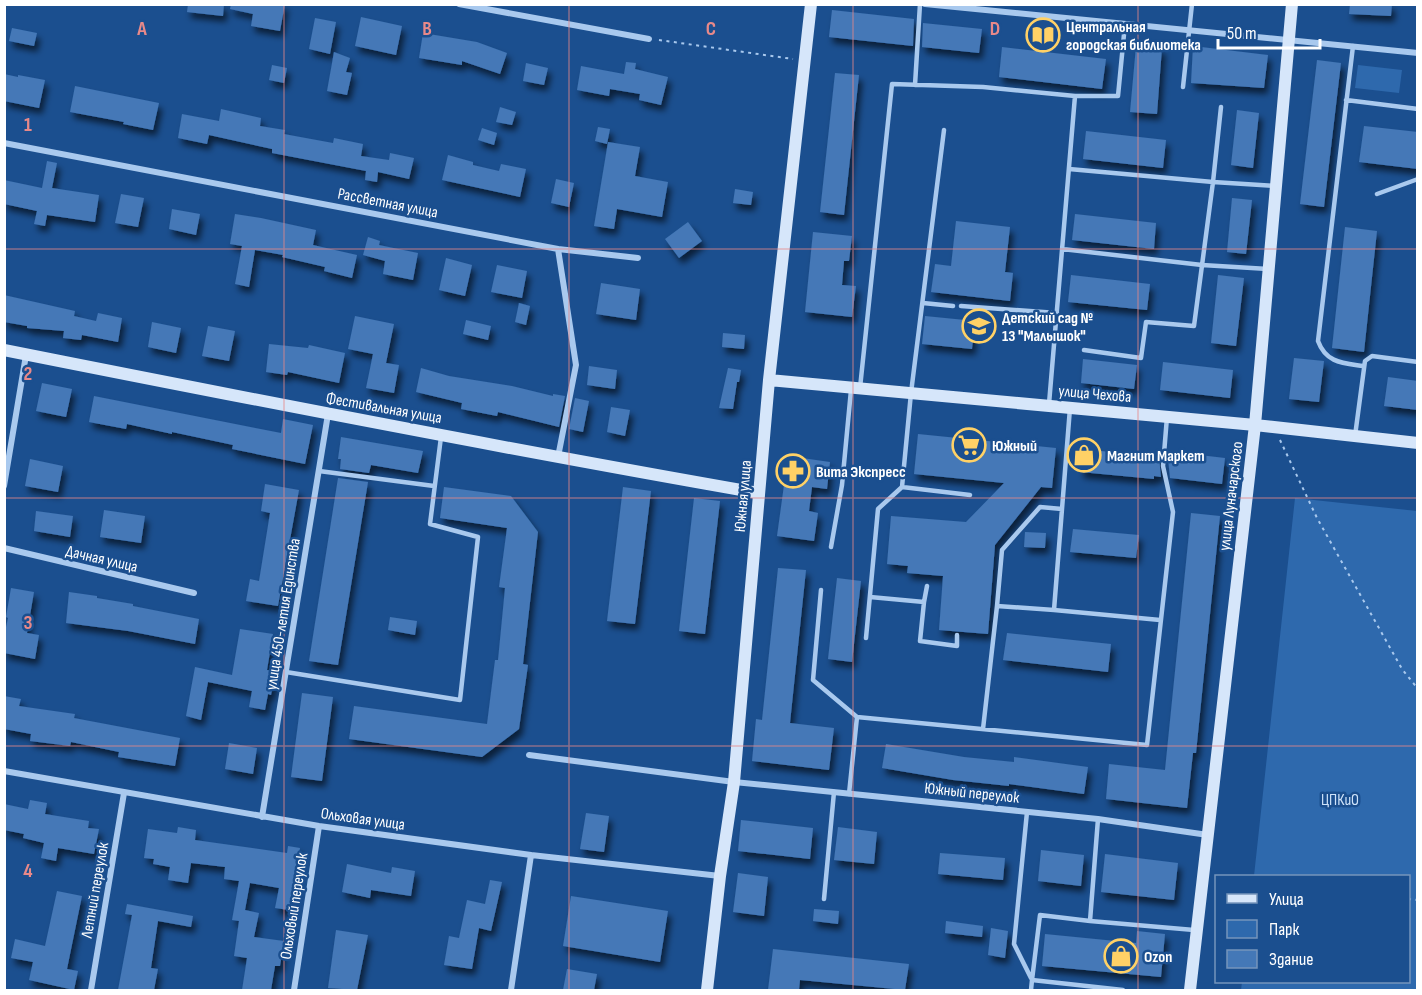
<svg xmlns="http://www.w3.org/2000/svg" width="1422" height="995" font-family="'Sofia Sans Condensed',sans-serif">
<defs>
<filter id="shadow"><feDropShadow dx="3.5" dy="6" stdDeviation="3" flood-color="#0009"/></filter>
</defs>
<rect width="100%" height="100%" fill="#1b4f8f"/>
<path fill="#2e69ad" d="M1358,65L1402,70L1399,93L1355,88Z
M1295,498L1417,511V990H1241L1242,982H1408V876H1254Z"/>
<path fill="#4478b7" filter="url(#shadow)" d="M188,4H224L223,16L187,12Z
M231,4H285L280,31L251,26L253,14L230,9Z
M1350,4H1392L1391,16L1349,14Z
M832,10L914,19L913,46L829,37Z
M361,17L402,26L396,55L355,46Z
M315,18L336,22L330,54L309,49Z
M923,23L982,29L979,53L922,47Z
M12,28L37,33L34,46L9,41Z
M423,33L477,42L507,53L500,74L462,61V65L419,58Z
M1136,46L1162,48L1157,114L1130,112Z
M1193,46L1268,55L1264,88L1191,83Z
M1002,47L1106,59L1102,89L999,77Z
M334,52L350,58L346,72L352,73L347,95L327,91Z
M1317,60L1341,63L1324,207L1300,204Z
M626,62L636,63L635,69L668,77L661,105L639,100L640,94L610,89L609,96L577,90L581,66L624,74Z
M526,63L548,68L544,85L523,81Z
M272,65L287,68L284,83L269,80Z
M835,73L859,75L844,215L820,212Z
M4,74L18,77V75L45,80L39,108L4,101Z
M75,86L159,103L153,130L123,124L124,122L70,112Z
M500,107L516,112L512,125L496,122Z
M221,109L261,118L260,126L285,130L284,134L333,143L334,138L363,144L361,156L389,160L390,153L414,158L409,179L378,172L377,182L365,180L366,171L272,153V149L209,135L207,144L178,138L182,114L219,121Z
M1237,110L1259,113L1253,168L1231,165Z
M1364,126L1418,132V169L1359,162Z
M598,127L610,129L607,144L595,141Z
M482,128L497,133L494,145L478,140Z
M1086,131L1166,140L1163,168L1083,159Z
M608,142L640,147L635,176L668,182L662,217L617,209L614,229L594,226Z
M448,155L473,162V165L499,171L501,164L526,169L520,197L442,180Z
M47,161L57,163L52,188L99,195L95,222L47,215L45,226L34,224L37,211L4,204V180L42,188Z
M556,179L574,183L569,207L551,203Z
M735,189L753,192L751,205L733,203Z
M121,194L144,198L138,227L115,223Z
M1232,198L1252,200L1246,254L1227,252Z
M172,209L200,214L196,235L169,229Z
M235,214L261,218L316,230L313,245L357,255L352,278L324,271L325,267L282,257L283,255L255,250L249,287L235,284L242,246L230,244Z
M1075,214L1156,223L1154,249L1072,240Z
M956,221L1010,227L1005,272L1013,273L1010,301L931,292L935,264L951,266Z
M688,222L702,241L679,258L665,239Z
M1345,227L1377,231L1364,352L1332,348Z
M813,232L852,236L849,261H844L842,285L856,286L852,317L805,312Z
M368,237L380,241L379,245L418,253L413,280L383,274L385,261L363,255Z
M446,258L472,265L465,296L439,290Z
M497,265L527,271L522,298L491,292Z
M1071,275L1150,284L1147,310L1068,302Z
M1218,275L1244,278L1236,346L1211,343Z
M601,283L640,289L636,320L596,314Z
M4,295L75,311L74,316L96,321L98,313L122,318L118,342L82,335L81,340L63,338L64,331L27,328V326L4,322Z
M519,303L530,306L526,325L515,322Z
M355,316L394,324L386,363L399,365L394,393L366,388L373,354L348,349Z
M925,316L975,321L972,349L922,344Z
M466,320L491,326L488,340L463,334Z
M152,322L181,328L176,353L148,347Z
M208,326L235,331L229,361L202,356Z
M723,333L745,335L744,349L722,347Z
M269,344L308,348L309,345L345,353L339,383L288,372L287,375L266,372Z
M1294,358L1324,361L1319,402L1289,399Z
M1083,359L1137,365L1134,389L1081,383Z
M1163,362L1233,370L1230,398L1160,390Z
M589,366L617,370L615,389L587,385Z
M421,368L449,376L512,386L553,396V394L565,396L559,427L498,412L497,416L461,409L462,403L416,392Z
M728,368L741,370L739,382H737L733,409L719,408Z
M1388,377L1418,381V410L1384,406Z
M42,383L72,389L66,417L36,411Z
M94,396L281,433L283,419L313,425L305,464L232,449L233,445L172,432V434L127,424L126,429L89,422Z
M575,398L589,401L583,432L569,429Z
M611,407L630,410L625,436L607,432Z
M918,434L1056,448L1052,488L1041,487L995,545L988,634L939,630L943,576L907,573L908,566L887,564L891,516L966,522L1004,483L914,474Z
M341,437L423,451L418,473L371,465L369,473L340,469L341,459H338Z
M1082,449L1159,457L1161,477L1154,476V479L1080,472Z
M1174,452L1225,458L1222,484L1170,478L1168,458L1174,459Z
M788,456L830,462L827,489L812,487L809,511L818,513L814,541L777,536Z
M30,459L63,466L58,492L25,486Z
M338,478L368,482L338,665L309,661Z
M265,484L299,490L278,606L246,601L250,579L259,581L270,513L261,511Z
M444,487L511,496L538,532L523,664L528,665L519,729L482,757L349,739L354,706L487,724L495,660H498L505,588L499,587L507,528L440,518Z
M623,487L651,491L635,624L607,621Z
M694,498L720,501L705,634L679,631Z
M104,510L145,516L141,543L100,537Z
M36,511L73,516L70,537L34,531Z
M1191,513L1220,516L1196,753H1193L1187,808L1106,799L1109,764L1165,770Z
M1073,529L1139,535L1136,558L1070,552Z
M1025,532L1046,533L1045,548L1024,547Z
M778,568L806,570L790,723L834,728L829,770L752,761L756,719L762,720Z
M837,578L861,581L852,662L828,659Z
M11,588L34,592L27,633L39,635L35,659L4,653V636L8,618L6,617Z
M69,592L97,596V598L133,604V606L199,619L195,644L128,631L66,623Z
M390,617L417,621L415,635L388,630Z
M240,629L273,634L267,670L276,671L271,695L268,694L265,710L249,707L252,691L208,682L201,720L186,716L195,667L232,675Z
M1007,633L1111,644L1108,672L1003,660Z
M302,693L333,697L322,781L291,777Z
M4,696L21,699L19,706L75,714L74,718L180,738L175,766L118,757L119,752L71,742L70,746L30,741L31,734L4,729Z
M229,743L257,748L253,774L225,769Z
M886,744L964,757L1014,762V757L1088,767L1084,794L1009,784V786L953,780L882,768Z
M30,800L47,803L45,814L89,821L88,828L99,829L94,854L58,848L56,861L41,858L44,843L23,838L24,834L4,830V804L28,809Z
M586,813L609,816L604,852L580,849Z
M741,820L813,828L810,859L738,851Z
M178,827L196,830L195,840L287,853L288,846L300,848L289,910L275,908L279,888L250,883L245,910L259,913L254,937L284,941L280,966H275L271,990H242L247,958L234,956L239,921L232,920L239,881L224,879L225,867L191,863L188,883L168,880L170,867L153,864L154,859L144,858L148,829L177,833Z
M838,827L877,832L874,864L834,860Z
M1041,850L1084,855L1081,886L1038,881Z
M940,853L1005,858L1003,880L938,874Z
M1105,854L1178,863L1174,900L1101,892Z
M347,864L391,873L392,867L415,871L411,896L371,890L370,898L342,892Z
M738,873L768,877L764,916L733,912Z
M490,880L502,882L491,931L479,928L472,969L444,965L449,936L459,938L467,900L485,904Z
M57,891L82,896L67,969L78,971L74,990L29,980L33,962L11,958L15,939L45,946Z
M571,896L668,911L660,962L563,946Z
M127,904L193,916L191,927L158,921L151,968L158,969L154,990H118L132,915L125,914Z
M814,909L839,911L838,924L813,921Z
M946,921L983,926L982,937L945,933Z
M991,928L1008,931L1005,958L988,955Z
M336,930L368,935L357,990L328,988Z
M1137,931L1165,934L1161,977L1042,966L1045,934L1136,943Z
M773,949L909,964L905,990L800,980L799,990H768Z
M567,969L597,974L594,990H563Z"/>
<g fill="none" stroke-linecap="round" stroke-linejoin="round">
<path stroke="#a9c9ee" stroke-width="2" stroke-dasharray="3 4.5" stroke-linecap="butt" d="M659,40L793,59
M1280,440L1317,518L1402,669L1418,689
M1408,899L1418,900"/>
<path stroke="#a9c9ee" stroke-width="4.5" d="M1353,46L1318,341C1326,363 1343,363 1363,366
M915,85L920,4
M1183,87L1192,4
M1346,100L1418,109
M944,130L911,393L902,487L970,495
M1069,169L1213,182L1221,107
M1377,194L1418,179
M1062,249L1202,265L1268,269
M923,303L953,306
M961,306L1057,313
M1084,350L1141,358L1146,322L1194,326L1213,182L1276,186
M860,388L892,84L983,87L1075,96H1118L1125,24
M1049,404L1075,96
M1070,408L1054,610L1160,620
M1355,436L1365,361L1372,356L1418,362
M319,471L434,486
M831,547L842,485L851,390
M821,590L813,680L857,717
M870,597L924,602L920,641L957,646V635
M924,602L927,586
M997,606L1002,550L1040,507L1062,509
M866,638L878,509L902,487
M286,672L460,700L478,537L430,524L441,437
M983,729L997,606L1054,610
M849,794L857,717L1147,745L1173,512L1163,466L1167,417
M1027,812L1014,944L1031,978
M824,899L834,792
M1090,921L1194,930
M1032,980L1040,915L1090,921L1098,819
M1031,990L1032,980L1123,990"/>
<path stroke="#a9c9ee" stroke-width="6" d="M459,4L649,39
M925,4L1418,53
M4,143L558,249L576,365L558,457
M558,249L638,258
M4,486L26,355
M4,548L194,593
M529,755L734,782L1098,819L1208,835
M4,771L319,826L531,855L720,876
M262,817L328,414
M91,990L124,793
M294,990L319,826
M511,990L531,855"/>
<path stroke="#d6e6fa" stroke-width="12" d="M4,350C255,400 506,449 758,493
M769,380L1255,425L1418,443
M707,990L720,876L734,782L769,380L811,4
M1190,990L1255,425L1292,4"/>
</g>
<path fill="none" stroke="#e88989" stroke-width="1.5" stroke-opacity="0.55" d="M284,4V990M569,4V990M853,4V990M1138,4V990M4,249H1418M4,498H1418M4,746H1418"/>
<defs>
<g id="library-ring" transform="scale(1.725)"><circle r="9.5" fill="#1b4f8f" stroke="#ffd166" stroke-width="1.5"/><path d="M-6-4Q-3-5.5-.7-3.5V5Q-3 3-6 4ZM6-4Q3-5.5 .7-3.5V5Q3 3 6 4Z" fill="#ffd166"/></g>
<g id="school-ring" transform="scale(1.725)"><circle r="9.5" fill="#1b4f8f" stroke="#ffd166" stroke-width="1.5"/><path d="M0-5L7-2L0 1L-7-2ZM-4 1L0 2.5L4 1V4Q0 6-4 4Z" fill="#ffd166"/></g>
<g id="supermarket-ring" transform="scale(1.725)"><circle r="9.5" fill="#1b4f8f" stroke="#ffd166" stroke-width="1.5"/><path d="M-6-5.5h2.5l.6 2H6L4.5 2H-2.5L-4.4-4H-6ZM-1.5 3.2a1.3 1.3 0 1 0 .1 0ZM3 3.2a1.3 1.3 0 1 0 .1 0Z" fill="#ffd166"/></g>
<g id="shop-ring" transform="scale(1.725)"><circle r="9.5" fill="#1b4f8f" stroke="#ffd166" stroke-width="1.5"/><path d="M-5-2.5h2.3a2.7 3.5 0 0 1 5.4 0H5L5.5 6h-11ZM-1.5-2.5h3a1.5 2.3 0 0 0-3 0Z" fill="#ffd166"/></g>
<g id="pharmacy-ring" transform="scale(1.725)"><circle r="9.5" fill="#1b4f8f" stroke="#ffd166" stroke-width="1.5"/><path d="M-2-6h4v4h4v4h-4v4h-4v-4h-4v-4h4Z" fill="#ffd166"/></g>
</defs>
<g fill-rule="evenodd">
<use href="#library-ring" x="1043" y="35"/>
<use href="#school-ring" x="979" y="326"/>
<use href="#supermarket-ring" x="969" y="445"/>
<use href="#shop-ring" x="1084" y="455"/>
<use href="#pharmacy-ring" x="793" y="471"/>
<use href="#shop-ring" x="1121" y="956"/>
</g>
<g text-anchor="middle" stroke-width="5" stroke-linejoin="round" paint-order="stroke">
<g font-size="16" font-weight="bold" fill="#fff" stroke="#1b4f8f" text-anchor="start">
<text x="1066" y="32">Центральная<tspan x="1066" dy="18">городская библиотека</tspan></text>
<text x="1002" y="323">Детский сад №<tspan x="1002" dy="18">13 "Малышок"</tspan></text>
<text x="992" y="451">Южный</text>
<text x="1107" y="461">Магнит Маркет</text>
<text x="816" y="477">Вита Экспресс</text>
<text x="1144" y="962">Ozon</text>
</g>
<g font-size="16" fill="#fff" stroke="#1b4f8f">
<text transform="translate(388 202) rotate(11)" y="6">Рассветная улица</text>
<text transform="translate(1095 393) rotate(5)" y="6">улица Чехова</text>
<text transform="translate(384 407) rotate(10)" y="6">Фестивальная улица</text>
<text transform="translate(742 496) rotate(-85)" y="6">Южная улица</text>
<text transform="translate(1230 496) rotate(-83)" y="6">улица Луначарского</text>
<text transform="translate(102 558) rotate(13)" y="6">Дачная улица</text>
<text transform="translate(282 614) rotate(-81)" y="6">улица 450-летия Единства</text>
<text transform="translate(972 792) rotate(6)" y="6">Южный переулок</text>
<text transform="translate(363 818) rotate(8)" y="6">Ольховая улица</text>
<text transform="translate(94 890) rotate(-80)" y="6">Летний переулок</text>
<text transform="translate(293 906) rotate(-81)" y="6">Ольховый переулок</text>
</g>
<g font-size="16" fill="#cfe3fa" stroke="#1b4f8f">
<text x="1340" y="805">ЦПКиО</text>
</g>
</g>
<g font-size="20" text-anchor="middle" font-weight="bold" fill="#e88989" stroke="#1b4f8f" stroke-width="5" stroke-linejoin="round" paint-order="stroke">
<text x="142" y="35">A</text>
<text x="427" y="35">B</text>
<text x="711" y="35">C</text>
<text x="995" y="35">D</text>
<text x="28" y="131">1</text>
<text x="28" y="380">2</text>
<text x="28" y="629">3</text>
<text x="28" y="877">4</text>
</g>
<rect width="1422" height="995" fill="none" stroke="#ffffff" stroke-width="12"/>
<rect x="1215" y="875" width="195" height="108" fill="#1b4f8f" stroke="#7695bc" stroke-width="1.5"/>
<rect x="1227" y="894" width="30" height="9" fill="#d6e6fa" stroke="#7695bc" stroke-width="1.5"/>
<text x="1269" y="905" font-size="18" fill="#ffffff">Улица</text>
<rect x="1227" y="920" width="30" height="18" fill="#2e69ad" stroke="#7695bc" stroke-width="1.5"/>
<text x="1269" y="935" font-size="18" fill="#ffffff">Парк</text>
<rect x="1227" y="950" width="30" height="18" fill="#4478b7" stroke="#7695bc" stroke-width="1.5"/>
<text x="1269" y="965" font-size="18" fill="#ffffff">Здание</text>
<path d="M1218 39v9h102v-9" fill="none" stroke="#ffffff" stroke-width="3"/>
<text x="1227" y="39" font-size="18" fill="#ffffff" stroke="#1b4f8f" stroke-width="4.5" paint-order="stroke">50 m</text>
</svg>
